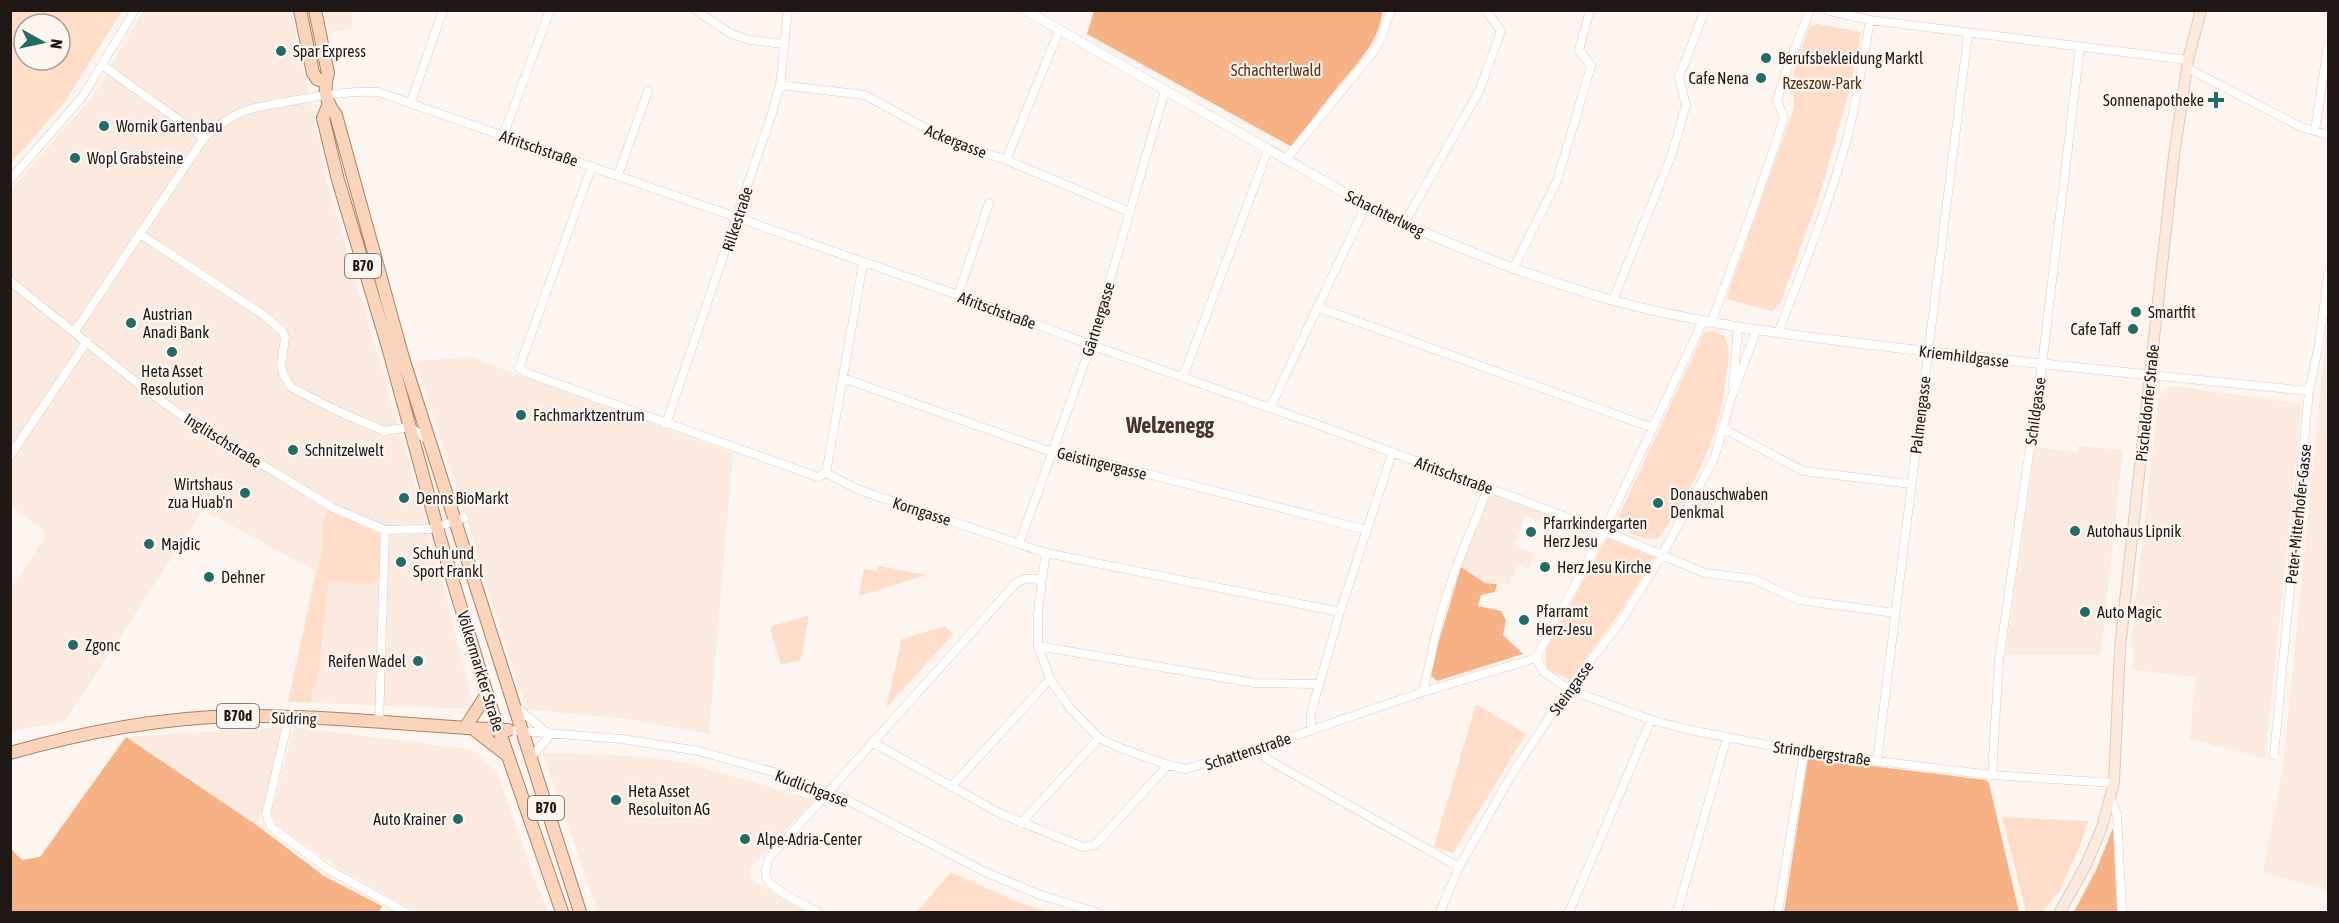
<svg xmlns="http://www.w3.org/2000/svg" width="2339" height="923" font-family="'Asap Condensed',sans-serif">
<rect width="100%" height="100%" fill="#fdf5ef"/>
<path fill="#fbeadf" d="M143,11H291L329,188L433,545L474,709L288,702L315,571L203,510L65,721L11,731V589L47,534L11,506V189L93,96Z
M325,11H351L353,28L329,33Z
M2328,316V891L2263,872L2283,765Z
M470,357L733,453L709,734L629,719L526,709L416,361Z
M2172,386L2302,404L2265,759L2190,739L2195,677L2132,670L2134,652L2131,640L2159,395Z
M2078,446L2123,450L2101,655H2005L2035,447L2077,452Z
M1489,495H1496L1544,512L1545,523L1526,516L1514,546L1535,553L1529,569L1517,565L1510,584L1485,583L1461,567Z
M283,727L258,826L126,737Z
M294,727L473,750L497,772L534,878L549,912H416L337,867L276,825L271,814Z
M543,753L612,755L679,761L814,800L749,869L751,880L808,912H598Z"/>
<path fill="#ffddc8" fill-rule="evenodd" d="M11,10L122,11L64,103L11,163ZM24,24H60V60H24Z
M1817,24L1861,32L1850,89L1819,197L1780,304L1772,311L1726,299L1790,119C1798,105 1791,88 1794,72C1798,56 1805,41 1810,26Z
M1714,331L1725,337C1731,351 1728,363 1726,378C1720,436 1693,490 1659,538C1645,541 1630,534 1619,526L1618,518L1704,333Z
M328,510L379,533C383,547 381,568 377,581L368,585L329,580L317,681L312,692L311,702H288L323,546V521Z
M1607,538L1654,557L1624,606L1570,680L1548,669L1545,660L1546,649Z
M878,566L926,575L859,596L864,569L877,571Z
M809,615L801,660L781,665L770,627Z
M945,626L953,634L886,708L902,639Z
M1476,704L1526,734L1453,853L1434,847Z
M2002,817L2088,821L2080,846L2059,892L2042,912H2026Z
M951,872L1017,902L1048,912H917Z"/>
<path fill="#f6b284" d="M1094,11H1382C1381,43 1350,70 1332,94C1318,111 1305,129 1292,147L1087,34Z
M1461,567L1485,583L1497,584L1495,592L1481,595L1478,606L1501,611L1506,620L1503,635L1523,654L1437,681L1429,674Z
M126,737L258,826L324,876L382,906L379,912H11V849L22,860L40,857Z
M1808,758L1986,780L1989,783L2019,912H1784Z
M2113,828L2117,912H2074L2097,868Z"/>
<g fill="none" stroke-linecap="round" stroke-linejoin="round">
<g stroke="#dfcabd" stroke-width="9">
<path id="minor" d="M696,10L731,34L750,40L784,44
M1825,10L1870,20L2188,60
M102,65L204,138
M2187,68L2301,127L2328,135
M780,85L865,95L945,139L1006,160L1130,212
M411,102L443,10
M2315,130L2328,45
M503,136L550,10
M1006,160L1059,31
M1285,160L1375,50L1380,40L1391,10
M592,166L519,368L527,373L818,477L826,473L859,490L1046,553L1340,612
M618,175L648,91
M10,180L83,96L135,10
M1404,224L1480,89L1501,31L1488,13V10
M140,234L265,316L283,332L285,338L281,364L284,376L291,387L333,409L384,431L410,427L429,441
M1513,269L1557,181L1591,66L1579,50L1590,10
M10,281L137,383L181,415L333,508L385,530L430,529L464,518
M958,295L989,203
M1613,300L1672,154L1686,105L1679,77L1705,10
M1317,307L1653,428
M1703,321L1604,531L1536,658L1543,671L1568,689L1651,720L1690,730L1804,752L1992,775L2114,783
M1711,323L1751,215L1784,118L1777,100L1789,63L1810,10
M75,331L204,138C217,127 231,115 248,110C259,106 273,105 285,102C315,97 347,90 378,92L958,295L1091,345L1327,428L1604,531L1705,573L1753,579L1799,600L1895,613
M1778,333C1802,270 1828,208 1846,142C1857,102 1863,61 1870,20
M2150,375L2309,391
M1183,377L1268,150
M843,378L1046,450H1054L1367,530
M1733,386L1738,328
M1270,408L1366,205
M666,424L772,113L780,85L788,10
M1724,429L1803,471L1911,484
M10,456L87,341
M826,473L863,263
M1019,544L1091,345L1165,91
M1042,578L1038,614V646L1050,679L1070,708L1099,738L1120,748L1168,765L1185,769L1255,749L1423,692L1536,658
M1038,646L1255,683L1319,684
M1423,692L1440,616L1457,565L1488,488
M515,706L547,733
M289,717L266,814L271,827L328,869L405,912
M379,722L385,530
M508,730L622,739L699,751L784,775L849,801L983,871L1040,895L1096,912
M1311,731V713L1340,612L1392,453
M872,742L1001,814L1083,847L1095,845L1168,765
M1255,749L1270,761L1459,867
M2274,755L2309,391L2319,344L2328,274
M530,759L551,734
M1877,761L1968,34
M1992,775L1999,660L2042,365L2080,47
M951,787L1050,679
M2111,799L2117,814L2122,912
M1021,823L1099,738
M818,912C805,905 771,890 766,877C764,870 767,865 769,858L1017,582L1026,579L1042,578L1046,553
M1440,912L1459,867L1512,774L1568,689L1620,623L1662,555L1714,459L1731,399L1756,331
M1569,912L1651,720
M1677,912L1727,737
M1778,912L1804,752"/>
</g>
<g stroke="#dfcabd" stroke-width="10">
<path id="tertiary" d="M1025,10L1366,205C1445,244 1527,276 1611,300C1692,322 1774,333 1857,343C1954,355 2052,365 2150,375"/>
</g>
<g stroke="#dfcabd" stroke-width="12">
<path id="secondary" d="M2060,912L2086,865L2102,827L2114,783L2120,648L2174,156L2188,60L2201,10"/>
</g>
<g stroke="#ad8163" stroke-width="14">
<path id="primary" d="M300,10L313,73L317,79L325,82
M315,10L328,73C323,89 326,103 336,115L403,358L580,912
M328,106L323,118L338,180L388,347L440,538L490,704L562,912
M465,728L487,694
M472,728L507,755
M10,753C84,732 158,718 235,716C326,715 417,726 508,730"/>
</g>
<use href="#minor" stroke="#fff" stroke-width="8"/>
<use href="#tertiary" stroke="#fff" stroke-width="9"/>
<use href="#secondary" stroke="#fdeadd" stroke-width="10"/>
<use href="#primary" stroke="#fbd5bb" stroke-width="12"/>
</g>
<g fill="#216c67" stroke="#fdf5ef" stroke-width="2">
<circle cx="281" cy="51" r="6"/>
<circle cx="1766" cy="58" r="6"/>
<circle cx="1761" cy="78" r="6"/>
<path d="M2213 91h6v6h6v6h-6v6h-6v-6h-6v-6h6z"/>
<circle cx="104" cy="126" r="6"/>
<circle cx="75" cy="158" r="6"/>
<circle cx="2136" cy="312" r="6"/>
<circle cx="131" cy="323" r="6"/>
<circle cx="2133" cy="329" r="6"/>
<circle cx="172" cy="352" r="6"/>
<circle cx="521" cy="415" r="6"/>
<circle cx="293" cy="450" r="6"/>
<circle cx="245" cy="493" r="6"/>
<circle cx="404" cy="498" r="6"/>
<circle cx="1658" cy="503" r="6"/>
<circle cx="2075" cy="531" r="6"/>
<circle cx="1531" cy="532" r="6"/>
<circle cx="149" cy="544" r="6"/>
<circle cx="401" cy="562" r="6"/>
<circle cx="1545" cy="567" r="6"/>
<circle cx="209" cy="577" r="6"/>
<circle cx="2085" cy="612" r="6"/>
<circle cx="1524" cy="620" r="6"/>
<circle cx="73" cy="645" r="6"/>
<circle cx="418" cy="661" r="6"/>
<circle cx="616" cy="800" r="6"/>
<circle cx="458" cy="819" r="6"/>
<circle cx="745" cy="839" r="6"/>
</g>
<g text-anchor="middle" stroke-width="4.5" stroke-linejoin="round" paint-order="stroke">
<g fill="#fdf5ef" stroke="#625a56" stroke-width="1.5">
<rect x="345" y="254" width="36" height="24" rx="4.5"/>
<rect x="217" y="704" width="42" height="24" rx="4.5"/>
<rect x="528" y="796" width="36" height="24" rx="4.5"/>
</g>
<g font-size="15" font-weight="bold" fill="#201814">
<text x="363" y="271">B70</text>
<text x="238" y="721">B70d</text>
<text x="546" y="813">B70</text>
</g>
<g font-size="16" fill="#201814" stroke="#fdf5ef" text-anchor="start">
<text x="293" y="57">Spar Express</text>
<text x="1778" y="64">Berufsbekleidung Marktl</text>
<text x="1749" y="84" text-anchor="end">Cafe Nena</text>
<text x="2204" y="106" text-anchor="end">Sonnenapotheke</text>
<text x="116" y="132">Wornik Gartenbau</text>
<text x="87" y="164">Wopl Grabsteine</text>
<text x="2148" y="318">Smartfit</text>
<text x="143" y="320">Austrian<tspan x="143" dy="18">Anadi Bank</tspan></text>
<text x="2121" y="335" text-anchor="end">Cafe Taff</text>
<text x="172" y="377" text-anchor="middle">Heta Asset<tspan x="172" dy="18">Resolution</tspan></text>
<text x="533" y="421">Fachmarktzentrum</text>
<text x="305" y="456">Schnitzelwelt</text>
<text x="233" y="490" text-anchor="end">Wirtshaus<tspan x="233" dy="18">zua Huab'n</tspan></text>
<text x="1670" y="500">Donauschwaben<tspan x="1670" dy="18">Denkmal</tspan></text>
<text x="416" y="504">Denns BioMarkt</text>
<text x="1543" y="529">Pfarrkindergarten<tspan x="1543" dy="18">Herz Jesu</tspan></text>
<text x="2087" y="537">Autohaus Lipnik</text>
<text x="161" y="550">Majdic</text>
<text x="413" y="559">Schuh und<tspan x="413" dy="18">Sport Frankl</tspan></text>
<text x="1557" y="573">Herz Jesu Kirche</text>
<text x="221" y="583">Dehner</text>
<text x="1536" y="617">Pfarramt<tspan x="1536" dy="18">Herz-Jesu</tspan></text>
<text x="2097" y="618">Auto Magic</text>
<text x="85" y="651">Zgonc</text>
<text x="406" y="667" text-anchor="end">Reifen Wadel</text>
<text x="628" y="797">Heta Asset<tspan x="628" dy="18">Resoluiton AG</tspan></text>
<text x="446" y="825" text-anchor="end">Auto Krainer</text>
<text x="757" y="845">Alpe-Adria-Center</text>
</g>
<g font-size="16" fill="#5d310f" stroke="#fdf5ef">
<text x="1276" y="76">Schachterlwald</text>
<text x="1822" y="89">Rzeszow-Park</text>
</g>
<g font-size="16" fill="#201814" stroke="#fdf5ef">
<text transform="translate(956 141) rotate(22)" y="6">Ackergasse</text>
<text transform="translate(539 148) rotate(19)" y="6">Afritschstraße</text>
<text transform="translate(1385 213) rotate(26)" y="6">Schachterlweg</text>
<text transform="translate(737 219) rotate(-72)" y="6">Rilkestraße</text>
<text transform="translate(997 310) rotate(20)" y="6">Afritschstraße</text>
<text transform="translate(1098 319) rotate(-73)" y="6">Gärtnergasse</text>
<text transform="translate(1964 356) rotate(7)" y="6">Kriemhildgasse</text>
<text transform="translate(2147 403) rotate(-84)" y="6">Pischeldorfer Straße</text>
<text transform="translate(2035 411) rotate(-82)" y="6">Schildgasse</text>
<text transform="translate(1920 415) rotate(-83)" y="6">Palmengasse</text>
<text transform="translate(223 440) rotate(32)" y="6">Inglitschstraße</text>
<text transform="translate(1102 463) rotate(14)" y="6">Geistingergasse</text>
<text transform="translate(1454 475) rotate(20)" y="6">Afritschstraße</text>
<text transform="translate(922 511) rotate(18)" y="6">Korngasse</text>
<text transform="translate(2298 514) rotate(-84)" y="6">Peter-Mitterhofer-Gasse</text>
<text transform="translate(481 671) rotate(73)" y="6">Völkermarkter Straße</text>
<text transform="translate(1571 688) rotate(-54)" y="6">Steingasse</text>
<text transform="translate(294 718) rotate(2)" y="6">Südring</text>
<text transform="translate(1248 751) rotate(-18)" y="6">Schattenstraße</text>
<text transform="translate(1822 753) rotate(8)" y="6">Strindbergstraße</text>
<text transform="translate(812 788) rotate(21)" y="6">Kudlichgasse</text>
</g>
<g font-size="22" font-weight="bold" fill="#46362b" stroke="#fdf5ef">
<text x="1170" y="433">Welzenegg</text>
</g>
</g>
<rect width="2339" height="923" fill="none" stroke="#201814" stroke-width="24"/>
<g transform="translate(42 42) rotate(98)"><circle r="28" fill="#fdf5ef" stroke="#a59d97" stroke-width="1.5"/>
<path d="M0-4.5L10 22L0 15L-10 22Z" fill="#216c67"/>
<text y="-9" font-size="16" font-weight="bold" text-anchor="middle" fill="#201814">N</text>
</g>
</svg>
